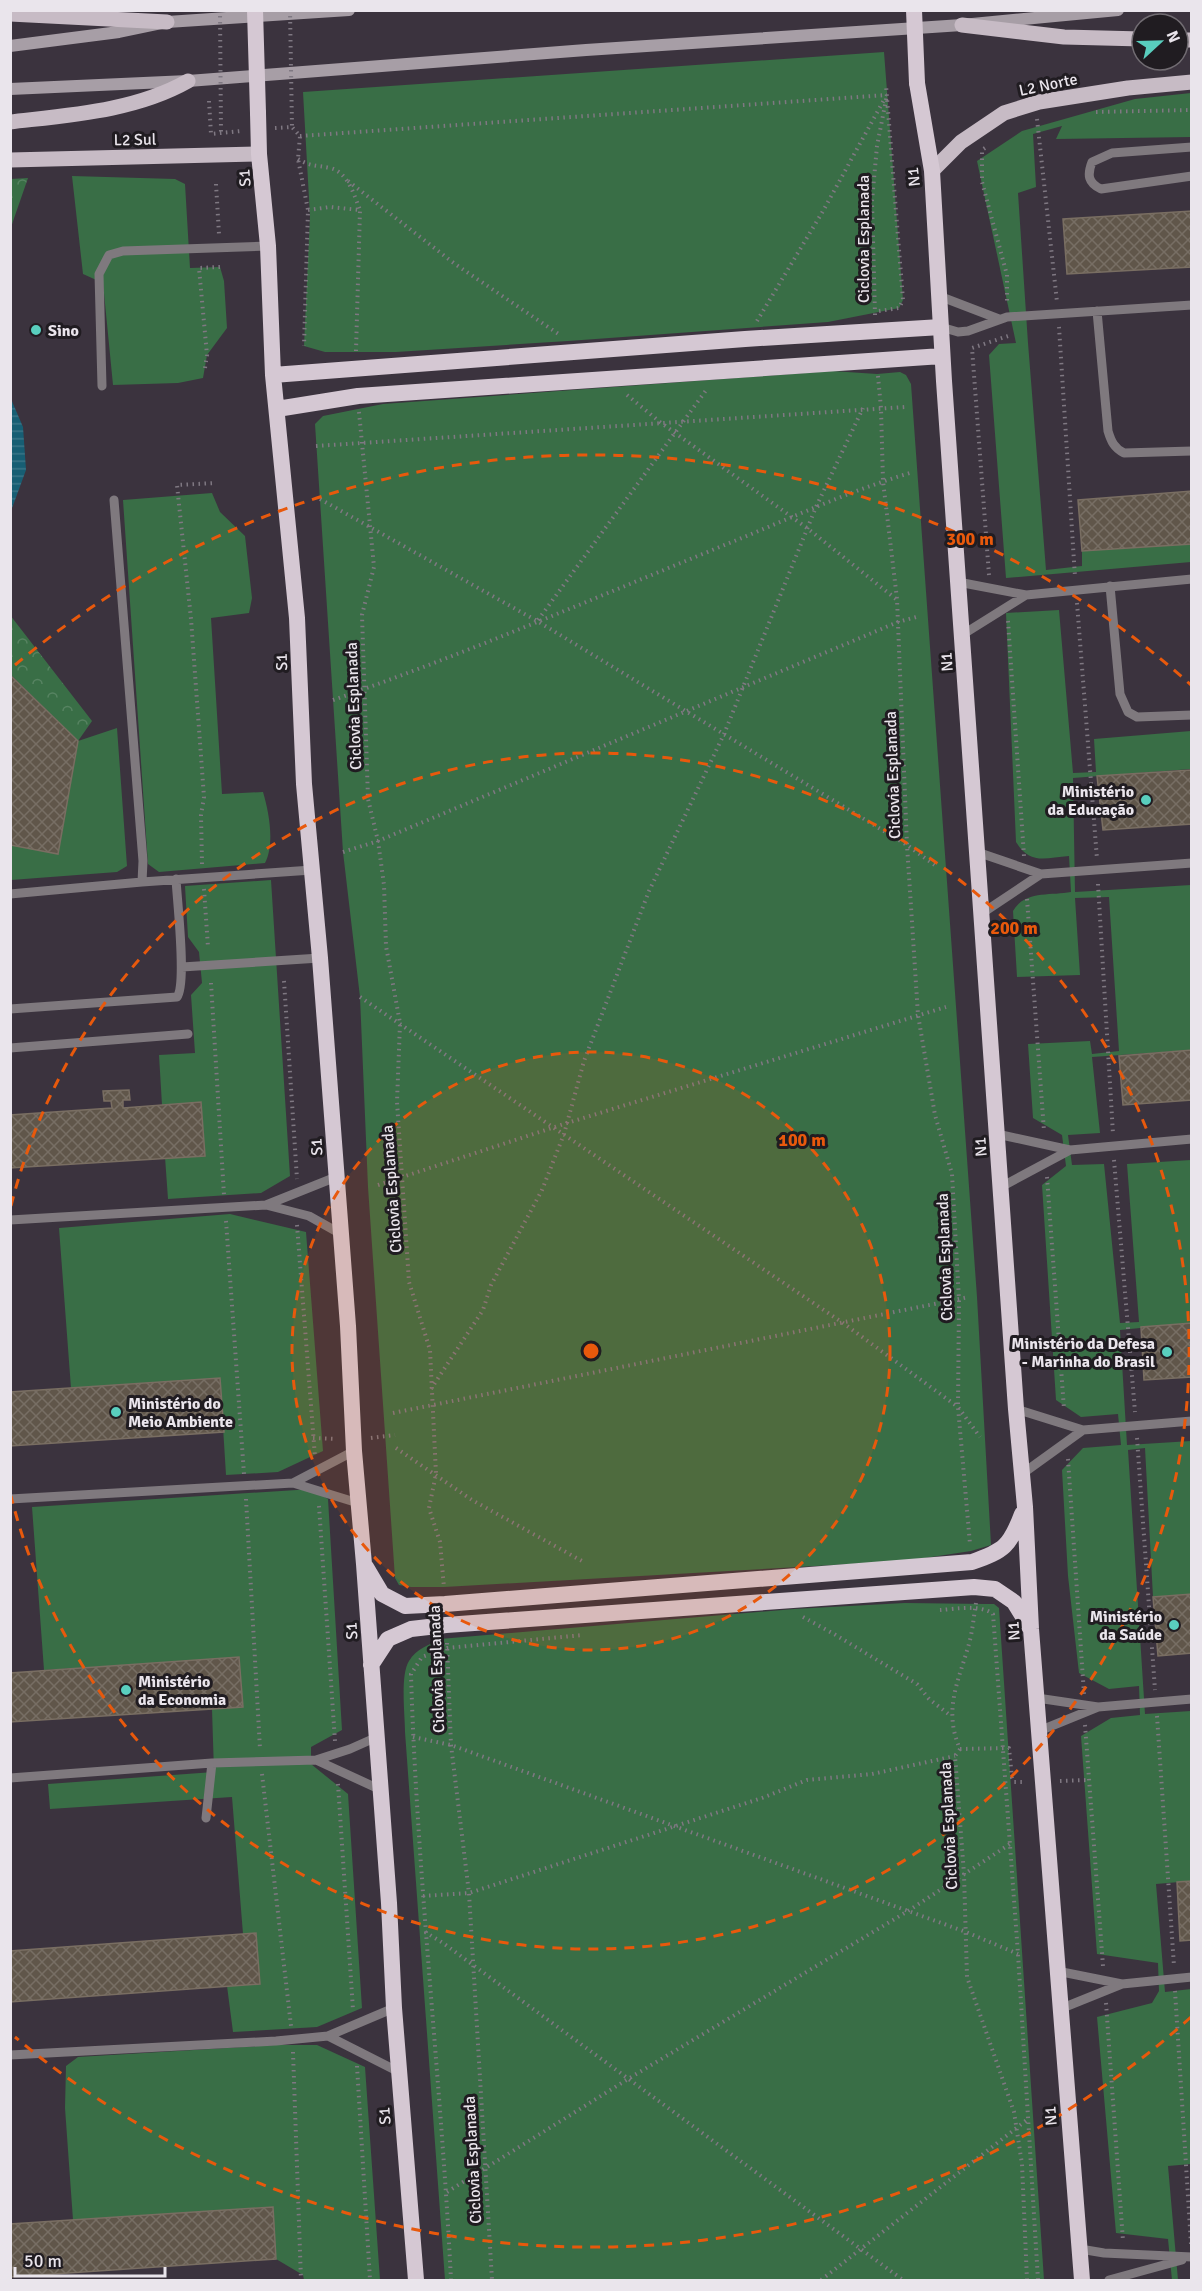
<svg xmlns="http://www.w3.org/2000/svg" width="1202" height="2291" font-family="Signika,sans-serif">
<defs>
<pattern id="park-crowns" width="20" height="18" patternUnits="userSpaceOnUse" patternTransform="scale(1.5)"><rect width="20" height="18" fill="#396e46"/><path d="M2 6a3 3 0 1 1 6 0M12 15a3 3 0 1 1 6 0" fill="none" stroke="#568361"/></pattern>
<pattern id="water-rules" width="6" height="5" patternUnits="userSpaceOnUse" patternTransform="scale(1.5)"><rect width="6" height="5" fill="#175e73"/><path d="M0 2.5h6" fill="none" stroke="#397587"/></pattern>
<pattern id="building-cross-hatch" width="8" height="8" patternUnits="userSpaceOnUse" patternTransform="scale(1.5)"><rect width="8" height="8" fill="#60564a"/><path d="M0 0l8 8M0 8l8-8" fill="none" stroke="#776e64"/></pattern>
</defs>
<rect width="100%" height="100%" fill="#3b333e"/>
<path fill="#396e46" d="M884,52L903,300L899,308L828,322L568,341L396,352H325L304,346L310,216L303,92Z
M1191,93V137L1056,139L1062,126L1033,134L1036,187L1018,193L1028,343L1046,570L1082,566V551L1191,544V562L1006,578L989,355L999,344L1016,343L977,161L1022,131L1135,99Z
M72,176L175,179L185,184L190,268L220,267L224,281L227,328L207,355L203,378L178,383L113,385L103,283L83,274Z
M832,371L877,374L900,372L906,375L911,384L977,1297L991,1545L971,1551L905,1561L444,1587H411L399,1585L395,1578L368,1187L360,997L343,852L315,424L323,416L383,404Z
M212,493L220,512L245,536L252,598L249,613L211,618L222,794L263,792C269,812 275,844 265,863L159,872L148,864L123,500Z
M1059,610L1073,773L1096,772L1094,739L1191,731V769L1073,778L1075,892L1191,885L1192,1050L1092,1057L1100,1133L1068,1135L1072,1165L1104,1164L1120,1323L1139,1322L1127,1164L1191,1160V1323L1120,1330L1127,1445L1191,1441V1594L1153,1597L1145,1448L1128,1450L1145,1714L1191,1711V1881L1156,1884L1165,1992L1191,1989V2164L1168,2166L1178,2280H1172L1168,2239L1116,2233L1097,2017L1152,2003L1159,1991L1158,1963L1097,1954L1081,1736L1111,1718L1140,1715L1139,1686L1109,1689L1079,1673L1068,1576L1062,1470L1083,1448L1121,1445L1118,1414L1081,1417L1056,1400L1042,1185L1066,1166L1062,1135L1033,1118L1028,1044L1090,1041L1092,1054L1119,1051L1109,897L1075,898L1080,975L1017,977L1013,911C1025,890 1051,896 1071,892L1069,856C1045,858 1030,865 1016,842L1006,613Z
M117,728L127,866L117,872L11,880V845L58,854L78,741Z
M271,880L290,1176L261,1193L168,1199L165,1157L205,1155L201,1103L162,1105L159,1055L195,1053L191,995L202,983L199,952L188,937L185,886Z
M230,1214L306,1232L323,1451L278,1472L226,1475L220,1379L71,1388L59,1228Z
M312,1489L328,1499L342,1730L311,1747V1764L348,1794L362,2008L317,2027L233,2032L227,1986L260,1984L256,1933L243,1934L232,1797L50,1809L48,1784L214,1772L212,1709L243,1707L239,1658L44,1670L32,1507Z
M905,1603L987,1604H994L999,1608L1044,2280H445L405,1732C405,1715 400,1675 409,1661C416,1649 429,1645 440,1639L794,1609Z
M275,2045H317L365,2067L380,2280H304L303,2275L276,2259L273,2207L73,2220L65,2108L66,2066L78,2057Z"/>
<path fill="url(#park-crowns)" d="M28,178L11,227V179Z
M10,615L92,721L78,741L11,675Z"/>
<path fill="url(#water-rules)" d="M11,399L23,427L26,470L11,511Z"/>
<path fill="url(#building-cross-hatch)" stroke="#796e62" stroke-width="1.5" d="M1192,211V267L1067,274L1063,219Z
M1192,491V544L1082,551L1078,500Z
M10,675L78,741L58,854L10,845Z
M1192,770V824L1103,830L1097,776Z
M1192,1050V1100L1123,1105L1119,1056Z
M129,1090L130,1100H123V1108L201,1102L205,1156L10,1168V1115L112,1108L111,1101H104L103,1091Z
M1192,1323V1377L1144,1380L1141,1327Z
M220,1378L224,1432L10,1446V1392Z
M1192,1594V1653L1158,1656L1153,1597Z
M239,1657L243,1707L10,1722V1673Z
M1192,1881V1940L1180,1941L1177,1882Z
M256,1933L260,1984L10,2002V1951Z
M273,2207L276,2259L10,2277V2224Z"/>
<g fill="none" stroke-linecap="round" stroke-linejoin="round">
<path stroke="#7f7882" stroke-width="4" stroke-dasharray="1.5 4.5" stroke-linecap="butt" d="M209,101L211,134L241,131
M1096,112L1192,110
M1037,119L1057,302
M275,128L292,127L300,136L298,159L308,210L304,346
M300,136L887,95
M985,148L982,150V182L1007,275V304
M298,159C311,167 317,165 330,168C348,172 354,195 360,210
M348,181L455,264L560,335
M216,184L219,234
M308,210L330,207L360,210L356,351
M879,311L899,308L903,300L886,85
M875,315L872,201L877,146L887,95
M757,321L823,211L885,98
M1059,327L1075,577
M205,368L207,355L199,268L220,267
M878,376L881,408L883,481L897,599L907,845L918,1015L935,1115L952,1174L959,1300L958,1407L970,1544
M627,395L660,422L807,528L896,599
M359,412L374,567L362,615L368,799L378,841L384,885L386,946L400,1023L397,1102L409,1282L430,1350L436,1474L429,1508L440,1542L444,1588
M316,446L905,407
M320,499L537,621L907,845L936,866
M989,575L972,348L1008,336V332
M1077,603L1097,859
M538,620L707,389
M1008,621L1024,856
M333,700C468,653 599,596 732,542C791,518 849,491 910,473
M343,852L378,841L898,622L920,616
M202,864L201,815L204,797L191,619L177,485L216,483
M1098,884L1113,1134
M204,889L208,947
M1027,899L1044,1131
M284,981L297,1179
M211,983L224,1195
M360,997L843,1323L958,1407L980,1437
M1114,1160L1135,1412
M1047,1177L1064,1409
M378,1185L567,1123L946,1007
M226,1221L244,1474
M297,1225L315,1457
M431,1389L483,1310L491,1285L542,1190L564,1134L584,1061L649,891L724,734L816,507L863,408
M393,1413L969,1297
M313,1438L336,1439
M371,1438L395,1435
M1137,1438L1155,1690
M396,1448L472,1500L582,1561
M1068,1459L1084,1694
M246,1499L260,1749
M319,1506L335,1741
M976,1603C974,1615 973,1627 970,1640C960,1679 942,1708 960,1749L955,1756L964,1874L967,1977L1014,2112L1022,2164L1027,2280
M940,1610C956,1609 980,1604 993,1614L1018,1954L1038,2280
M803,1617L834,1634L917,1684L929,1699L951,1716
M447,1643L451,1745L469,1893L492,2280
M1157,1716L1174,1966
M1085,1725L1103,1966
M413,1737L451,1745L966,1932L1018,1954
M960,1749L1009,1748L1012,1778L1014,1782H1025
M262,1774L291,2026
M1060,1781L1088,1780
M338,1784L353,2010
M423,1896L469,1893L762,1798L807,1780L872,1774L955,1756
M425,1932L443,1943L903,2280
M1175,1991L1191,2244
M1106,2003L1123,2241
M293,2052L301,2280
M357,2066L370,2280
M447,2192L628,2079L908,1911L1010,1844
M451,2280C441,2078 417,1877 411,1674L422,1657L447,1648L583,1635
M821,2280L1028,2119"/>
<path stroke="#7f797e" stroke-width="9" d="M1192,147L1112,153L1092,162C1087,175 1088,183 1101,189L1192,176
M939,296L999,319
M1097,311L1108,431C1111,441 1114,448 1124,453L1192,451
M941,327L958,332L968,331L1007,317L1192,305
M102,386L99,274L109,255L123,251L268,246
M114,500L143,861L142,882L312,870
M958,582L1026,595L1192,579
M1110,586L1120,694L1128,712L1137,717L1192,715
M962,635L1026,595
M977,852L1041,874L1192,863
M10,894L142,882
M981,914L1041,874
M182,967L320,958
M10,1009L177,997C187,984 177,900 176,879
M10,1048L188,1034
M997,1134L1070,1150L1192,1139
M1001,1187L1070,1150
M266,1205L336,1177
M10,1220L266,1205L309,1216L341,1234
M1016,1409L1083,1430L1192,1421
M1022,1474L1083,1430
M293,1483L354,1451
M10,1499L293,1483L358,1503
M1037,1698L1098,1707L1192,1699
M1039,1731L1098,1707
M316,1760L381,1790
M10,1778L212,1763L316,1760L350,1749L377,1737
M206,1818L212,1763
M1057,1971L1122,1984
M1060,2009L1122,1984L1192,1977
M328,2036L399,2072
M10,2055L276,2041L328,2036L394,2008
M1080,2249L1104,2253L1192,2257
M1109,2280L1182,2260"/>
<path stroke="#a79ea6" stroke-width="12" d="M10,46L119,32L167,22L349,10
M10,89L188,81L586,50L962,25L1118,10"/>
<path stroke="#c7bbc5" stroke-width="15" d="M10,14L167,22
M962,25L1064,37L1142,39
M1178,40H1192
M10,122C70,115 135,111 188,81
M10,160L259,154
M932,171L961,142L1004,113L1039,102L1128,88L1192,82"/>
<path stroke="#d5c8d3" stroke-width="16" d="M917,83L932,171L944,381L1016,1409L1025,1507L1031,1629L1082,2280
M258,113L259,154L268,246L273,375L297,618L304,784L320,958L348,1326L354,1451L364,1564L389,1903L394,2008L416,2280
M273,375L745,339L941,327
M277,409L358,396L942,356
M366,1567L382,1594L405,1606L445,1604L972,1562C1004,1551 1010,1546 1022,1514
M371,1665L388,1639L411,1629L446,1625L974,1587L995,1589L1014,1602L1030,1628"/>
<path stroke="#7f7882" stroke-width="4" stroke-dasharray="1.5 4.5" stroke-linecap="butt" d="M220,10L221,134
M290,10L292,127"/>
<path stroke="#d5c8d3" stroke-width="16" d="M255,10L258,113
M914,10L917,83"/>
</g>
<circle cx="591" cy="1351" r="299" fill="#e8590c" fill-opacity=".12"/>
<g fill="none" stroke="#e8590c" stroke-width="3" stroke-dasharray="10 8">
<circle cx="591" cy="1351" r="299"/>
<path d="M11 1206A598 598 0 1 1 11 1496"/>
<path d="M1191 2017A896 896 0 0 1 15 2037M15 665A896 896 0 0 1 1191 685"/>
</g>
<g fill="#59cebe" stroke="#201c21" stroke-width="2">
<circle cx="36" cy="330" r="6"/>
<circle cx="1146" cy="800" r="6"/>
<circle cx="1167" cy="1352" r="6"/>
<circle cx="116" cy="1412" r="6"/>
<circle cx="1174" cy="1625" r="6"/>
<circle cx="126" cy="1690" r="6"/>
</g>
<g text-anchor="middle" stroke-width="6" stroke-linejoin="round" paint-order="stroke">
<g font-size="16" fill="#eae5ec" stroke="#201c21">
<text transform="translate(1048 84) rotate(-12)" y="6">L2 Norte</text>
<text transform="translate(135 139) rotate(-1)" y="6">L2 Sul</text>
<text transform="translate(913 177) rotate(-96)" y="6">N1</text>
<text transform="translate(244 178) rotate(-95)" y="6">S1</text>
<text transform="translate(863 239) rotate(-90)" y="6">Ciclovia Esplanada</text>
<text transform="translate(281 662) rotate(-92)" y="6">S1</text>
<text transform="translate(946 662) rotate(-94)" y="6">N1</text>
<text transform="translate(353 706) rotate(-92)" y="6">Ciclovia Esplanada</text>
<text transform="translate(892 775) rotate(-92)" y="6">Ciclovia Esplanada</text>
<text transform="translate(316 1147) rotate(-94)" y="6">S1</text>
<text transform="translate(980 1147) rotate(-95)" y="6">N1</text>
<text transform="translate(391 1189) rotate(-94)" y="6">Ciclovia Esplanada</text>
<text transform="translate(944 1257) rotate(-92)" y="6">Ciclovia Esplanada</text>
<text transform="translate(351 1631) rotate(-94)" y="6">S1</text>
<text transform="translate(1013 1631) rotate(-94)" y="6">N1</text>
<text transform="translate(436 1669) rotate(-92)" y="6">Ciclovia Esplanada</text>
<text transform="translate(948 1826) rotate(-93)" y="6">Ciclovia Esplanada</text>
<text transform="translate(384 2116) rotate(-95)" y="6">S1</text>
<text transform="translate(1050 2116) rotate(-95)" y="6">N1</text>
<text transform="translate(472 2160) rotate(-93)" y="6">Ciclovia Esplanada</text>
</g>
<g font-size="16" font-weight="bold" fill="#eae5ec" stroke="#201c21" text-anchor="start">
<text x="48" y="336">Sino</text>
<text x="1134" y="797" text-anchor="end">Ministério<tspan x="1134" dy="18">da Educação</tspan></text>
<text x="1155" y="1349" text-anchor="end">Ministério da Defesa<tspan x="1155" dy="18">- Marinha do Brasil</tspan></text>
<text x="128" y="1409">Ministério do<tspan x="128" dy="18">Meio Ambiente</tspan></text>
<text x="1162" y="1622" text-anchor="end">Ministério<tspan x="1162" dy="18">da Saúde</tspan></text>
<text x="138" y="1687">Ministério<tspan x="138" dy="18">da Economia</tspan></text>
</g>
</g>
<circle cx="591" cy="1351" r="9" fill="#e8590c" stroke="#201c21" stroke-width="3"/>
<g font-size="18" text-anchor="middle" font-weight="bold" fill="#e8590c" stroke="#201c21" stroke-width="6" stroke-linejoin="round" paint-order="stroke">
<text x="970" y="545">300 m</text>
<text x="1014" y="934">200 m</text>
<text x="802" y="1146">100 m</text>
</g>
<rect width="1202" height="2291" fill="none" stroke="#eae5ec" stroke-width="24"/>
<g transform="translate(1160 42) rotate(68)"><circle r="28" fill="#201c21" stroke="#716c72" stroke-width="1.5"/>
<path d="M0-4.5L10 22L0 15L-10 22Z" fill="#59cebe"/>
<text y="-9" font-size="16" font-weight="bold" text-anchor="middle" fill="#eae5ec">N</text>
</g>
<path d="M15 2267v9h150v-9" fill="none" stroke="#eae5ec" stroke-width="3"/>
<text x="24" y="2267" font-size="18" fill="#eae5ec" stroke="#201c21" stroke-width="4.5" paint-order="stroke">50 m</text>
</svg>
